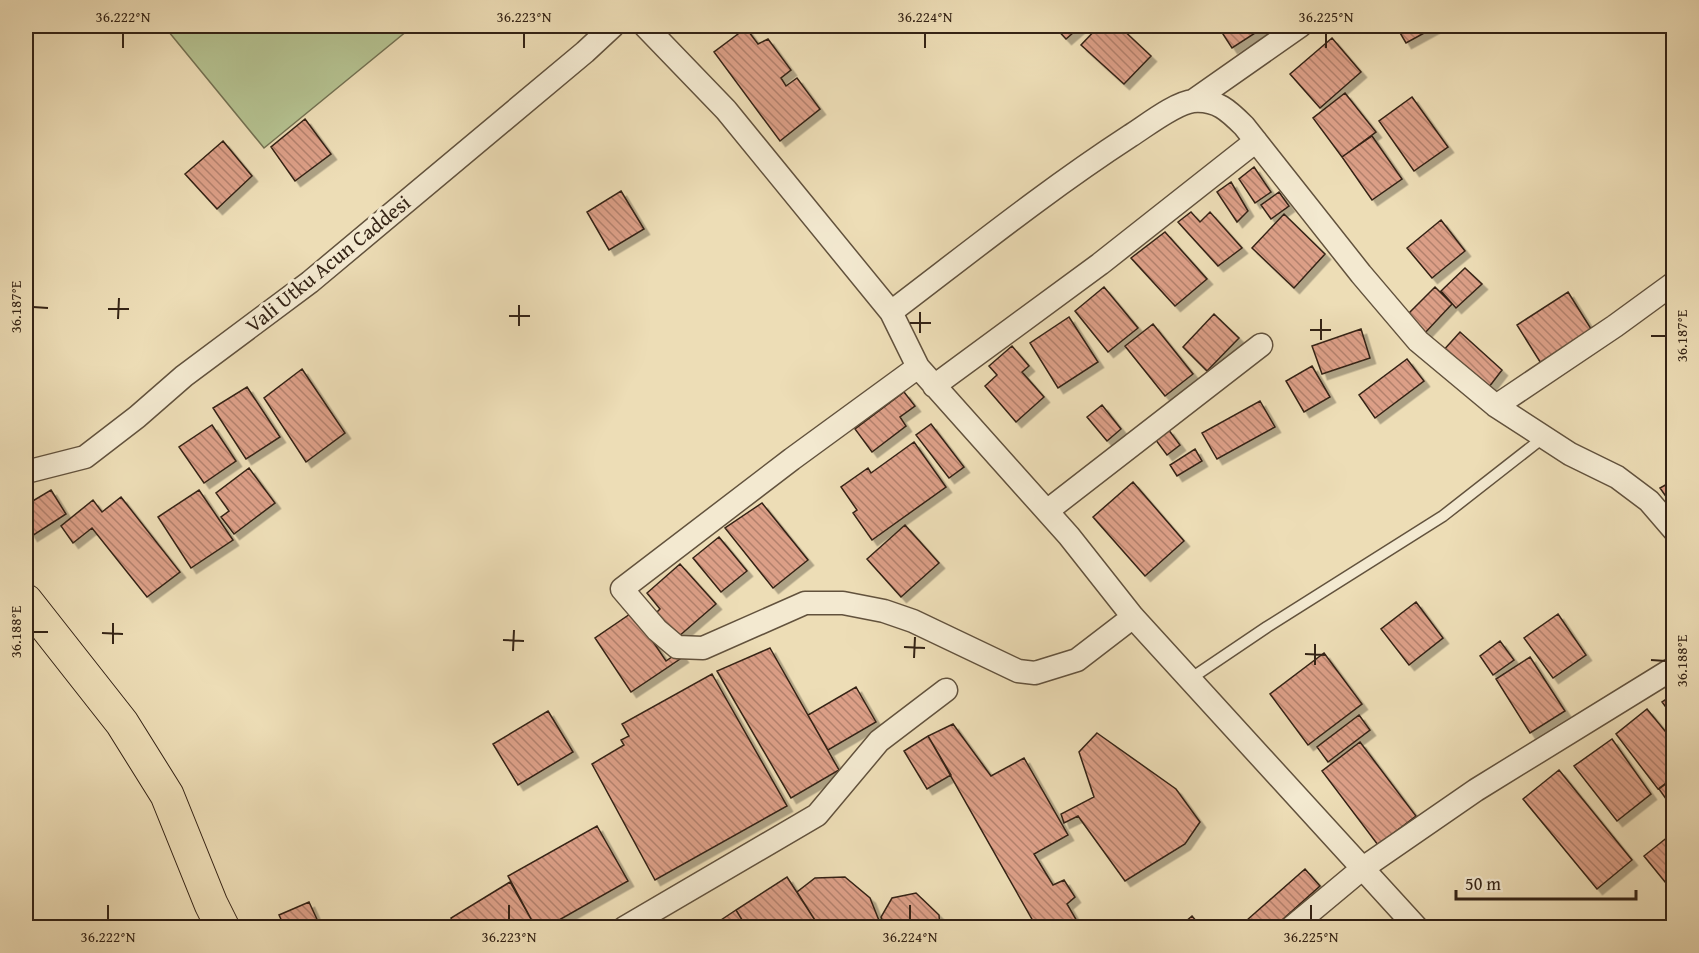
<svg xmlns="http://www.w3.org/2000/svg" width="1699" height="953" font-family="'Gentium Book Plus',serif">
<defs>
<pattern id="building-back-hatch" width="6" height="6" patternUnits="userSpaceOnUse" patternTransform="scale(1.5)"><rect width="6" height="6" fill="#dc9f87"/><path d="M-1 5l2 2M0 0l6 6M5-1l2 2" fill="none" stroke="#b3816d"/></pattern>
<filter id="shadow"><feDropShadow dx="5.5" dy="5.5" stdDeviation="0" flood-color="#0004"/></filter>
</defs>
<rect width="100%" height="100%" fill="#edddb6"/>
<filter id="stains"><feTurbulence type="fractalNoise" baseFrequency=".00333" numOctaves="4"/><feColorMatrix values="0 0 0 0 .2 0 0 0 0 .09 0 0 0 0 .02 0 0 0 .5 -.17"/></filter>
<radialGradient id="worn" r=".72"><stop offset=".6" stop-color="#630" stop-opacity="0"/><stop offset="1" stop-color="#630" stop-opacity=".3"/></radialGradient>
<path fill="#b5c291" stroke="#747253" stroke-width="1.5" d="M164,26H413L264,148Z"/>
<path fill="url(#building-back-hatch)" stroke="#342315" stroke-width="1.5" filter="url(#shadow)" d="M1054,26H1081L1066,39Z
M1099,26H1119L1151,56L1124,84L1081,45Z
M1230,26H1266L1232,48L1221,31Z
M1396,26H1437L1406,43Z
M746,28L758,44L768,39L791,70L781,78L786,86L797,78L820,109L780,141L714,52Z
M1332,38L1361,72L1320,108L1290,74Z
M1345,93L1376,132L1342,157L1313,118Z
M1412,97L1448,147L1414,171L1379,121Z
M305,119L331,154L295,181L271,147Z
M1372,136L1402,179L1372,200L1342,157Z
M223,141L252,176L217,209L185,174Z
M1254,167L1271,192L1255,203L1239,179Z
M1231,182L1248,211L1237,222L1217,192Z
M621,191L644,229L609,250L587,212Z
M1279,192L1289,206L1271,219L1261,205Z
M1191,212L1200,222L1210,212L1242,248L1218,266L1178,222Z
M1284,214L1325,254L1294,288L1252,248Z
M1441,220L1465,251L1432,278L1407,248Z
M1165,232L1207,279L1175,306L1131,258Z
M1465,268L1482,284L1456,308L1441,291Z
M1104,287L1138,328L1108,352L1075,311Z
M1435,287L1452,304L1424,334L1406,316Z
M1568,292L1593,332L1542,365L1517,325Z
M1214,314L1239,338L1207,371L1183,347Z
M1069,317L1098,362L1058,388L1030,343Z
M1153,324L1193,374L1165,396L1125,346Z
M1361,329L1370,358L1322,374L1312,346Z
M1460,332L1502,370L1486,391L1442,352Z
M1012,346L1029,366L1022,372L1044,397L1016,422L985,386L997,375L989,366Z
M1407,359L1424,381L1375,418L1359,395Z
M1312,366L1330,397L1304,412L1286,381Z
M302,369L345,433L306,462L264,398Z
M247,387L280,437L246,459L213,408Z
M904,392L915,406L900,417L906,426L872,452L855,429Z
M1260,401L1275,427L1217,459L1202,433Z
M1102,405L1121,429L1107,441L1087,417Z
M931,424L964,467L949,478L916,435Z
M212,425L236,461L204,483L179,447Z
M1168,429L1180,445L1167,455L1155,439Z
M914,442L946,487L872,540L853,513L857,510L841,487L868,468L871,473Z
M1195,449L1202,461L1177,476L1170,465Z
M249,468L275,503L234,534L221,517L229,511L216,493Z
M1674,480V508L1660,488Z
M1133,482L1184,541L1145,576L1093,517Z
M51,490L66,514L32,536L26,526V505Z
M199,490L233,540L191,568L158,517Z
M121,497L180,572L147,597L92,528L73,543L61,526L93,500L102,512Z
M762,503L808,560L773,588L725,528Z
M905,525L939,563L901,597L867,559Z
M719,537L747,571L721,592L693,558Z
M680,564L716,604L678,637L656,613L660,609L647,593Z
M1416,602L1443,638L1409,665L1381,629Z
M633,612L666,661L679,652L683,657L631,692L595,638Z
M1558,614L1586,655L1553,678L1524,638Z
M1500,641L1514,660L1493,675L1480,656Z
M770,648L839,770L791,798L717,671Z
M1324,653L1362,704L1308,745L1270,694Z
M1530,657L1565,711L1530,733L1496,679Z
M712,674L787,806L655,880L592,764L624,745L621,740L629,736L622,724Z
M856,687L876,722L828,750L808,715Z
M1674,694V718L1662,702Z
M1647,709L1674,742V777L1658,789L1616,734Z
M548,711L573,752L518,785L493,744Z
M1359,715L1370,730L1328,762L1317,747Z
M953,724L991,776L1024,758L1068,835L1034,854L1053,885L1064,880L1075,897L1067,904L1081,928H1037L928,736Z
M1097,733L1176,789L1200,822L1185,844L1125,881L1078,816L1064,823L1061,814L1094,797L1079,752Z
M928,736L951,775L927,789L904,751Z
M1612,739L1651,794L1617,821L1574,766Z
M1360,742L1416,816L1378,845L1322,771Z
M1559,770L1632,860L1597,889L1523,799Z
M1674,778V804L1671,806L1659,789Z
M597,826L628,881L545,928H536L508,876Z
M1674,832V893L1644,856Z
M1305,869L1320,886L1273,928H1253L1247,920Z
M787,877L820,928H747L736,910Z
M845,877L870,898L882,928H820L797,892L815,878Z
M510,882L536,928H456L451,918Z
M916,893L939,915L940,928H885L881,917L892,898Z
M309,902L321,928H285L279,915Z
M736,910L747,928H709Z
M1192,916L1202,928H1178Z"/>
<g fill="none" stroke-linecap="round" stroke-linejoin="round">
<g stroke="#62523d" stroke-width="13">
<path id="service" d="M1190,679L1267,627L1443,516L1544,437"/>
</g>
<g stroke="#62523d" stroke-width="25">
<path id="minor" d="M645,26L726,110L891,312L918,367L1069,536L1133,617L1417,928
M1193,101L1300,26
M891,312C970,252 1047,190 1130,136C1146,126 1175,103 1193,101C1217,99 1229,111 1244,126L1361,274L1418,341L1496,406L1570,454L1617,477L1649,501L1674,530
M918,367L792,459L622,589L657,630L677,647L703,648L805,603H843L884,611L913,621L1018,671L1035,673L1077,660L1133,617
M934,386L1100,264L1256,141
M1496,406L1615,326L1674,283
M26,472L85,457L137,417L184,376L310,282L585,52L613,26
M1047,511L1261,345
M624,928L817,815L879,741L946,690
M1291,928L1363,868L1476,790L1674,668"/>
</g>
<g stroke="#342315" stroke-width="35">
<path id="primary" d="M26,601L122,723L167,795L211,904L223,928"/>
</g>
<use href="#service" stroke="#f3e9d0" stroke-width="10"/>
<use href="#minor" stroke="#f3e9d0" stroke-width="22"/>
<use href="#primary" stroke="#edddb6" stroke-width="33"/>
</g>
<path fill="none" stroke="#342315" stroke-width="2" d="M123,48V33M524,48V33M925,48V33M1326,48V33M33,307L48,308M108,309H129M509,316H530M118,319L119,298M910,323H931M519,326V305M1310,330H1331M920,333V312M1651,336H1666M1321,340V319M33,632H48M102,633L123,634M503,640L524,641M113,644V623M904,647L925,648M513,651L514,630M1305,654L1326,655M914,658L915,637M1651,660L1666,661M1315,665V644M108,920V905M509,920V905M910,920V905M1311,920V905"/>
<g text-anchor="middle" stroke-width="6" stroke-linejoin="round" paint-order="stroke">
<g font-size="21" fill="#342315" stroke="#f3e9d0">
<text transform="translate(328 264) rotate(-39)" y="7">Vali Utku Acun Caddesi</text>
</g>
</g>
<rect width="1699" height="953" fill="none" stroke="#edddb6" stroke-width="66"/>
<path d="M1456 890v9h180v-9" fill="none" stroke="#342315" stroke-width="3"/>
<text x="1465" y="890" font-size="18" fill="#342315" stroke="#f3e9d0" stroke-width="4.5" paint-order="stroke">50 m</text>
<rect x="33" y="33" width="1633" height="887" fill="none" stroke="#342315" stroke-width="2"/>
<g font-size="15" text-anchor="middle" fill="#342315">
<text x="123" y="22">36.222°N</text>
<text x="524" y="22">36.223°N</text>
<text x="925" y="22">36.224°N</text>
<text x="1326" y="22">36.225°N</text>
<text transform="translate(16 307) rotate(-90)" y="5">36.187°E</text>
<text transform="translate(1682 336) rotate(-90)" y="5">36.187°E</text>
<text transform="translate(16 632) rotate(-90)" y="5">36.188°E</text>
<text transform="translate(1682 661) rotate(-90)" y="5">36.188°E</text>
<text x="108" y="942">36.222°N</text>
<text x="509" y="942">36.223°N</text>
<text x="910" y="942">36.224°N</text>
<text x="1311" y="942">36.225°N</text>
</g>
<rect width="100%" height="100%" filter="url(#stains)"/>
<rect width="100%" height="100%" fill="url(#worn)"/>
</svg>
